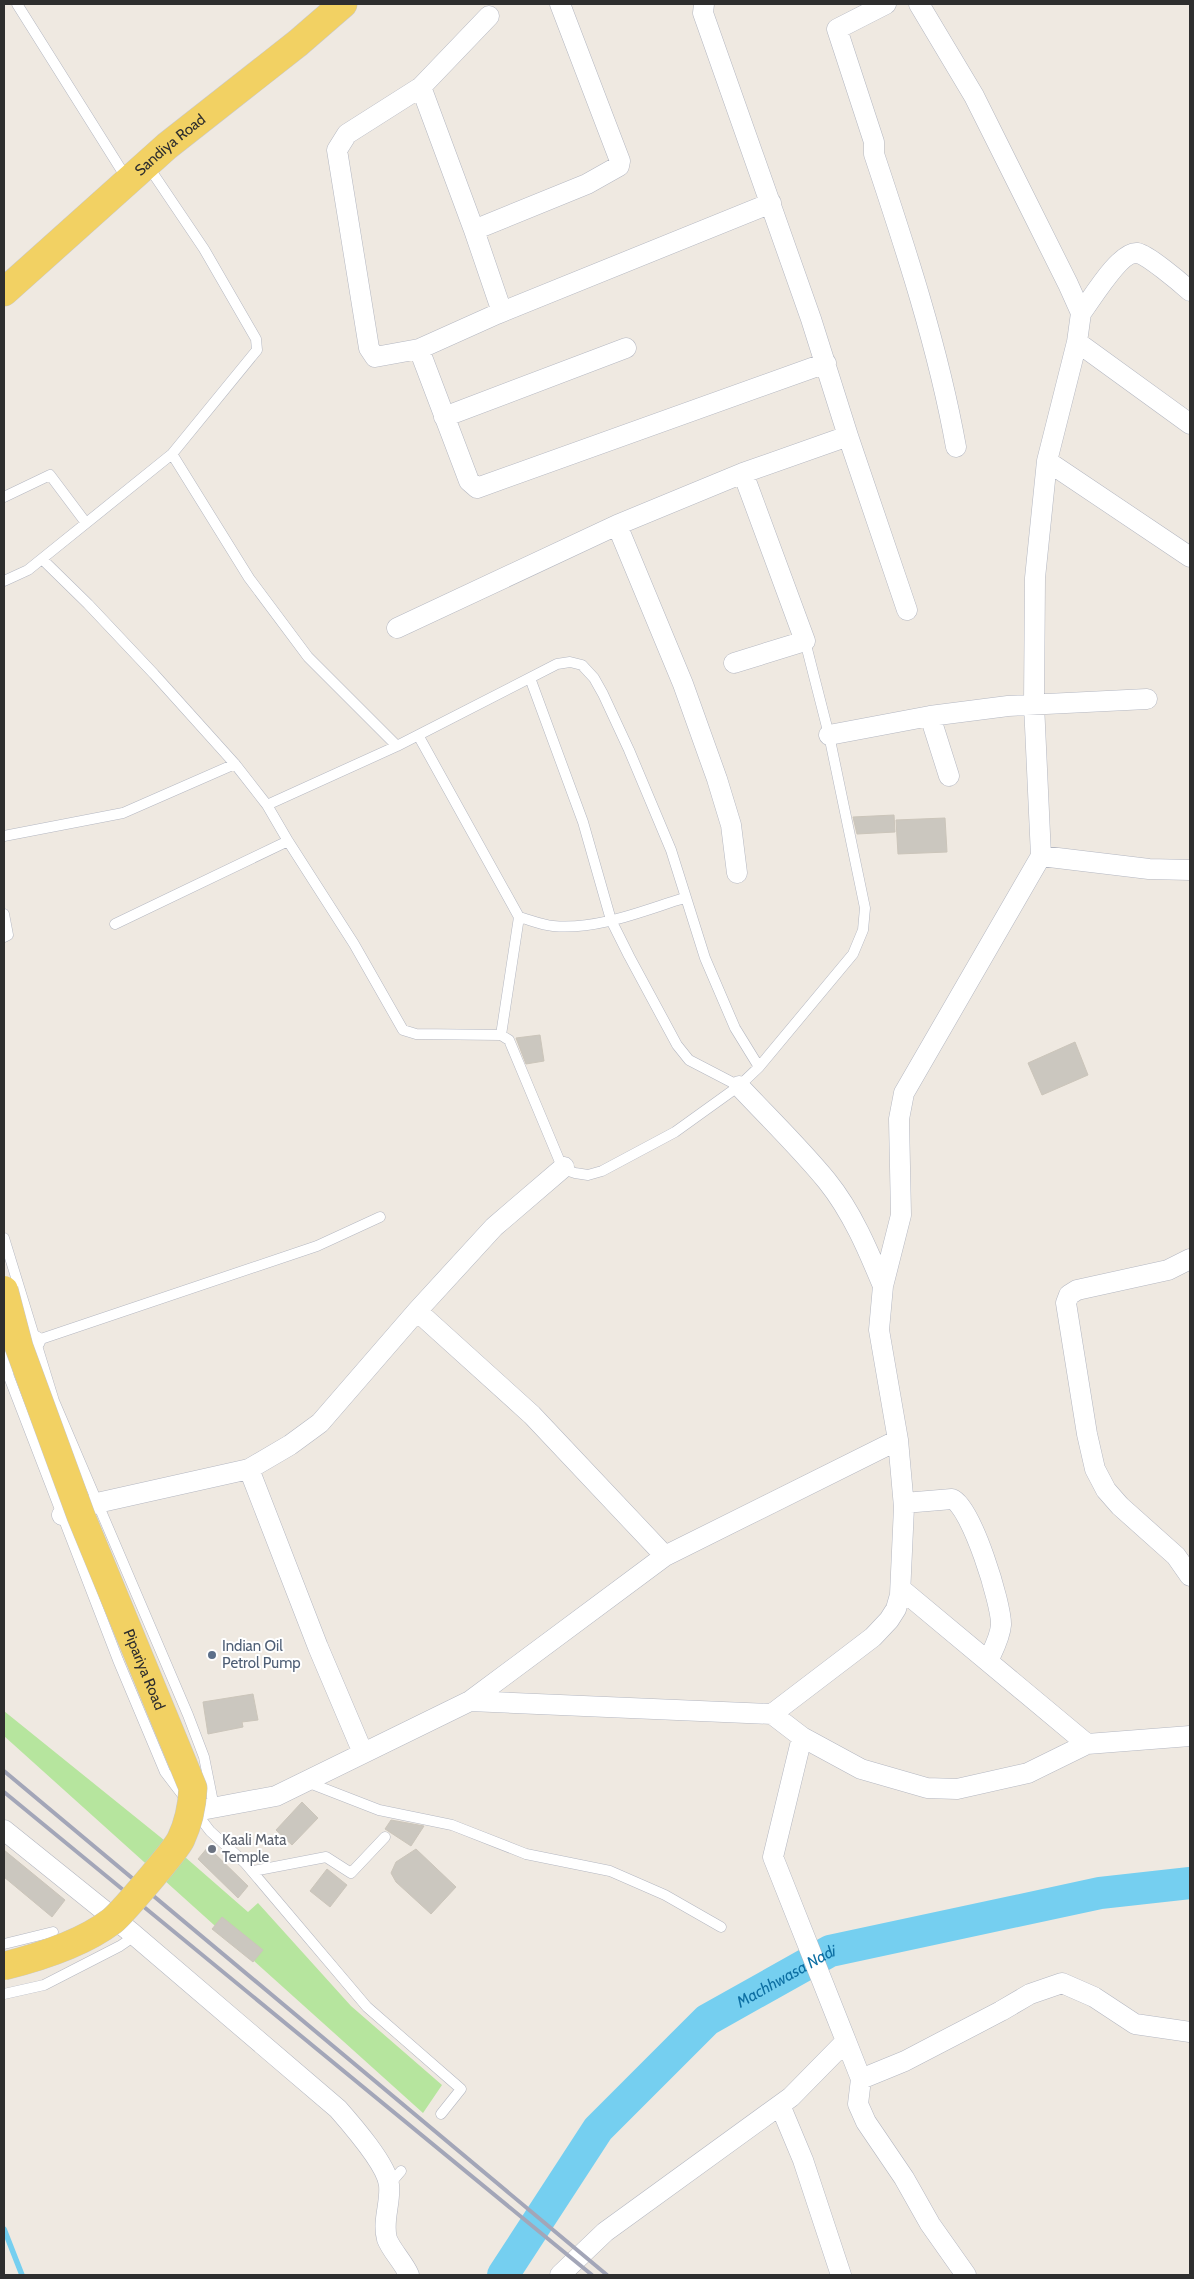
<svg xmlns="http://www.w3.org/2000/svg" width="1194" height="2279" font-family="Cabin,sans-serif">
<rect width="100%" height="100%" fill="#efe9e1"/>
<path fill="#b6e59e" d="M4,1711L185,1857L248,1912L258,1903L351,2006L442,2085L423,2113L4,1736Z"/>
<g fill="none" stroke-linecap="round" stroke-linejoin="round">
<path stroke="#75cff0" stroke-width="5.5" d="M4,2229L22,2275"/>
<path stroke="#75cff0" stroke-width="32" id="s1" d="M503,2275L598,2129L707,2020L830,1951L1100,1893L1190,1883"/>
</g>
<path fill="#cbc7bf" stroke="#cbc5ba" d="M894,815L895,832L857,834L853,817Z
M945,818L947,852L898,854L896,820Z
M540,1035L544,1061L526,1064L516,1038Z
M1075,1042L1088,1075L1042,1095L1028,1063Z
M253,1694L258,1720L242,1722L243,1727L208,1734L203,1702Z
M302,1802L318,1818L292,1845L276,1830Z
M391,1820L424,1826L411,1846L385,1829Z
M208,1847L248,1886L238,1898L198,1859Z
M416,1849L456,1887L431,1914L396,1882L391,1873L396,1862Z
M4,1850L65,1900L52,1917L4,1877Z
M327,1869L347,1885L330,1907L310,1891Z
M222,1917L263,1950L253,1962L212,1929Z"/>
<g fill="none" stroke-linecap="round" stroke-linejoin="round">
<g stroke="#b4b7c1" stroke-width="11">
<path id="service" d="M17,4L127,179
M172,454L249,578L308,657L397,746
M4,497L50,475L86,523
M42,559L88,604L154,674L235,764L267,805L288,841L354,944L403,1030L416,1034L501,1035L509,1040L560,1162L566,1170L575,1173L588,1175L602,1171L675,1132L739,1086L759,1067L853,954L863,930L865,908L829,735L805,641
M4,581L28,570L172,454L257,350L256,339L204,249L148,166
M530,678L583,822L611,920L629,956L677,1045L689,1060L739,1086
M418,735L519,917C530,920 542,925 553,926C598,930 642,911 684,898
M267,805L397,746L557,664L570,662L582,665L594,678L603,694L629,750L671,850L705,958L735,1028L759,1067
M4,836L123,813L235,764
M4,914L8,935L4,937
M115,924L288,841
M501,1035L519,917
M4,1238L54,1401L188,1715L204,1757L214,1807
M35,1341L317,1246L380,1217
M4,1357L9,1377L118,1660L165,1772L210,1831L245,1863L367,2007L461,2089L441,2114
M307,1782L379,1810L452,1825L526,1854L610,1871L665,1895L721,1927
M253,1871L326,1857L351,1873L385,1837
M4,1944L53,1932
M4,1994L44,1985L120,1946L136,1935
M389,2185L401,2171"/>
</g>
<g stroke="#b4b7c1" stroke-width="21">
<path id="minor" d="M704,4L703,13L811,319L848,436L907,610
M886,4L837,29L874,142V154C906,250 938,347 956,447
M489,16L421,87L347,134L337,150L369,348L375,357L419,349L497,314L771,203
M421,87L474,230L502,312
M474,230L587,184L619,166L620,161L560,4
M1081,313C1091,300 1120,251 1137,253C1147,254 1181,283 1190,291
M1077,342L1190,424
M419,349L469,481L477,488L826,363
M444,417L626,348
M1047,461L1190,557
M617,525L683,684L717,779L731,825L737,873
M397,628L617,525L743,473L848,436
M734,663L805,641L743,473
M930,716L949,776
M829,735L930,716L1008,706L1147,699
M1041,856L1149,869L1190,870
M739,1086C768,1117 800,1148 827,1181C852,1212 868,1250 883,1286
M1190,1259L1168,1270L1077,1290L1069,1295L1066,1303L1087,1434L1095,1469L1106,1490L1120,1506L1176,1556L1190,1576
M417,1311L532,1415L665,1556
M4,1353L35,1341
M249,1469L318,1647L363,1753
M904,1503L952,1499C971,1505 1002,1605 1001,1625C1000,1638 993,1650 988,1661
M62,1515L97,1503L249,1469L290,1445L320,1423L417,1311L494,1227L564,1167
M901,1589L1087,1744
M470,1701L665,1556L898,1440
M772,1714L873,1637L889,1620L896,1609L900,1595L904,1507L898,1440L879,1330L883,1286L901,1215L899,1119L904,1093L1041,856L1034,704L1035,578L1047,461L1077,342L1081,313L1068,284L974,96L919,4
M196,1811L276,1796L470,1701L772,1714L802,1737L861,1769L927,1788L957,1789L1028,1773L1087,1744L1190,1736
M4,1830L132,1933L338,2109C352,2125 387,2165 389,2185C391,2203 382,2221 387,2239C391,2250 404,2263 409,2275
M846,2041L861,2079L905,2061L1001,2011L1030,1994L1062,1983L1094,1997L1135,2024L1190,2032
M861,2079L858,2104L866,2122L904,2178L930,2224L966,2275
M780,2105L803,2160L841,2275
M560,2275L605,2232L791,2097L846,2041L773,1857L802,1737"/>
</g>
<g stroke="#c9c9c9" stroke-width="29">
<g id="primary">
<path id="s2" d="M4,292L167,146L298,43L343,4"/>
</g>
</g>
<use href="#service" stroke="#fff" stroke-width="10"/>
<use href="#minor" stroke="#fff" stroke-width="20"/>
<use href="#primary" stroke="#f2d163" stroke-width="28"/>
<path stroke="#a3a6b8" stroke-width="4" d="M4,1771L607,2275
M4,1792L592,2275"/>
<g stroke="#c9c9c9" stroke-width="29" stroke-linecap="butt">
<g id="primary-bridge">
<path id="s3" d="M4,1290L19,1347L81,1516L193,1788C192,1806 189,1822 181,1839C176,1850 122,1913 112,1921C82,1944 40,1957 4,1966"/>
</g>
</g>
<use href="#primary-bridge" stroke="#f2d163" stroke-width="28"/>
</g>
<circle fill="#5c6f8a" stroke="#fff" stroke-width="2" cx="212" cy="1655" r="5"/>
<circle fill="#6b7280" stroke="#fff" stroke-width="2" cx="212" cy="1849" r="5"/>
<g text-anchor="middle" stroke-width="4" stroke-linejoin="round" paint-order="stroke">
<g font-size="15" fill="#2e2e2e" stroke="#fff">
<text dy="5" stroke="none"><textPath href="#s2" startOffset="222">Sandiya Road</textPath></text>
<text dy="5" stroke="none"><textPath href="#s3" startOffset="405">Pipariya Road</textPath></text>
</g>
<g font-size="15" fill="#4e5e75" stroke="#fff" text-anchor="start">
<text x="222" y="1651">Indian Oil<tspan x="222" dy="17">Petrol Pump</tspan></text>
</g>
<g font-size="15" fill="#5b616d" stroke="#fff" text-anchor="start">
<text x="222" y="1845">Kaali Mata<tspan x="222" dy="17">Temple</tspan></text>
</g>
<g font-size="16" font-style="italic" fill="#0d6fa3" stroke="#fff">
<text dy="6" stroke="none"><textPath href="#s1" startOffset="419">Machhwasa Nadi</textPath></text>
</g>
</g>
<rect width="1194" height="2279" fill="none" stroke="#2e2e2e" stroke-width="10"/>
</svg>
